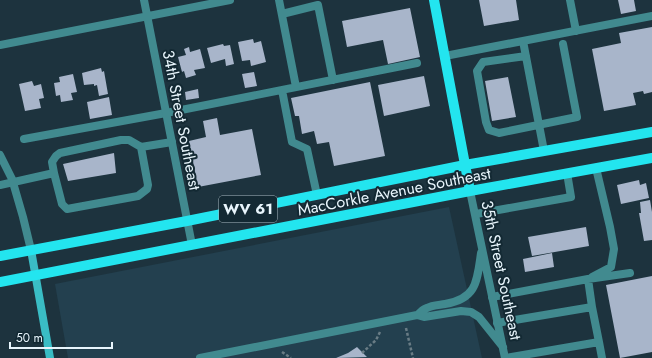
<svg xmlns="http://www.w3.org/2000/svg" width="652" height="358" font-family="Jost,sans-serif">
<rect width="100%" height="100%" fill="#1d333e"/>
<path fill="#23404f" d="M449,207L482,358H68L55,284Z"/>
<path fill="#a8b5ca" d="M479,0H516L519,20L484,26Z
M618,0H634L636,11L621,14Z
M410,8L420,57L388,64L383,40L347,47L342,21Z
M652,27V92L644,94L643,91L633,93L636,105L604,111L592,49L621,43L619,33Z
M253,39L254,43L261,41L266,62L251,66L250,60L242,61L238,42Z
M223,44L224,46L230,45L234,64L226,66L225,59L211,63L207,48Z
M189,47L190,52L200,49L205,68L194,70L196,75L186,78L184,71L182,72L178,57L186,55L184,49Z
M101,68L102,72L104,71L108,94L99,96L97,85L94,86V84L84,85L82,73Z
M254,72L257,86L245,88L242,74Z
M73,74L77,92L71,93L73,100L61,102L60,95L56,96L54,83L60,82L59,77Z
M424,76L430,106L384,116L378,85Z
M508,77L516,117L492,121L485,81Z
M32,81L34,86L41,84L44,98L39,99L41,108L25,111L19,84Z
M370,82L385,156L334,166L329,142L317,144L314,131L302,134L299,116H295L291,98Z
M198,89L199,98L186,100L185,92Z
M109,97L112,115L90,119L87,102Z
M217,118L220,135L252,129L261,175L198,187L189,141L206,137L203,121Z
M114,153L116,173L68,181L63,164Z
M639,180L640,185L646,183L649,198L621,204L617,185Z
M650,200L652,212V240L644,241L639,213H641L640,202Z
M586,227L589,246L532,256L528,237Z
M552,253L554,267L525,272L523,259Z
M652,276V352L620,358L606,285Z
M357,347L367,357L336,358L348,353Z"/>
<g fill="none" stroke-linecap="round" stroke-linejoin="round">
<path stroke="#697c85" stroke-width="2.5" stroke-dasharray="3 2" stroke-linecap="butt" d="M406,328L413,358
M282,352L291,358
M362,353L376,340L380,332"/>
<path stroke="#418a8f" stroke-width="8" d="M279,0L296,87
M570,0L576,31
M282,14L318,5L333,80
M523,41L544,151
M445,56L652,16
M526,56L483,62L477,71L486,122L489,130L499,133L577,117L563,44
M282,90L292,142L307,149L317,195
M24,139L166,113L417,63
M54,173L52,162L56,156L60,153L121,140H129L141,147
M0,185L54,173L62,204L67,209L138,196L147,189L148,185L141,147L172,142
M476,214L571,197L567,173
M592,277L611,267L614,249L610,227L596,168
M492,297L588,279L630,273
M497,323L592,307L588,279
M599,342L602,358
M506,358L599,342L592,307"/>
<path stroke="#418a8f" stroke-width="8" d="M144,0L192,245
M0,45L230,0
M0,155L12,179L23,217L31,250
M470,191L505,358
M417,315C420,313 423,309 427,308C432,305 440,305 445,304C477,299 477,281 481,253
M200,358L417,315L424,317L461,311L471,312L479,317L503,347"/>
<path stroke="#3abdc5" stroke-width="8" d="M31,250L50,358"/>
<path stroke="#23e5ef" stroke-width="10" d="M434,0L470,191
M0,256L187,221L465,165L652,132
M0,282L470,191L652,158"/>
</g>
<g text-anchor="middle" stroke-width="4" stroke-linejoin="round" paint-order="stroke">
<rect fill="#132933" stroke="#a8b8c0" stroke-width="1" x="219" y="196" width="58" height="26" rx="3"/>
<g font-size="15" font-weight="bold" fill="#e8f5fc">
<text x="248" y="214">WV 61</text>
</g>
<g font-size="16" fill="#e8f5fc" stroke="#132933">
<text transform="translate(182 120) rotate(79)" y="6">34th Street Southeast</text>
<text transform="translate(394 191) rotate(-11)" y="6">MacCorkle Avenue Southeast</text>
<text transform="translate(502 270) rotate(78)" y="6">35th Street Southeast</text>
</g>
</g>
<path d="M10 342v6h102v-6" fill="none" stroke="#e8f5fc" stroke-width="2"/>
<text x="16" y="342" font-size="12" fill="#e8f5fc" stroke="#132933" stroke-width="3" paint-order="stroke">50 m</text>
</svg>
